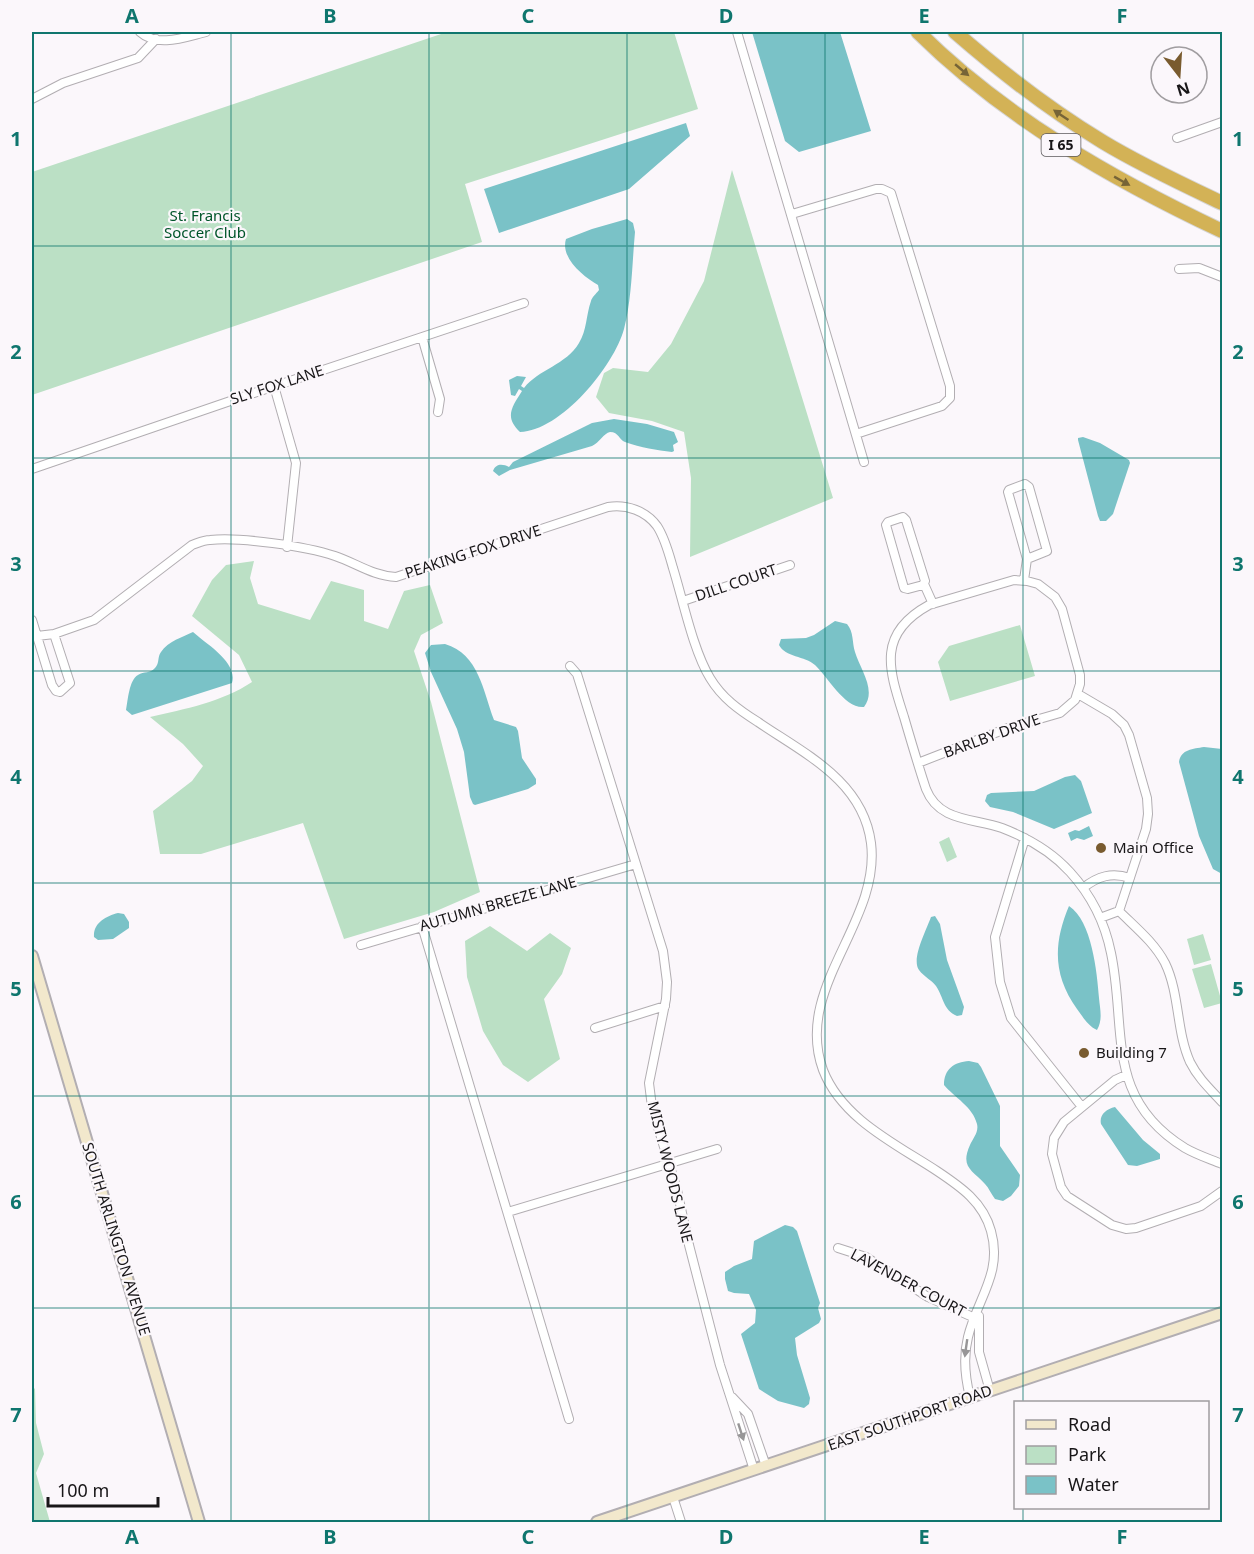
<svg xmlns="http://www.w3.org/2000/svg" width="1254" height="1554" font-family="'Noto Sans',sans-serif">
<rect width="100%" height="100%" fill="#fbf7fb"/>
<path fill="#bbe0c5" d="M447,32H674L698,109L465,184L482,242L32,395V172Z
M732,170L833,498L690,557L691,478L684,432L652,421L609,413L596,397L604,373L613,368L648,372L671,344L704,281Z
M254,561L250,578L258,604L310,620L331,581L364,590V621L388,629L404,591L430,585L443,623L421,635L414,651L431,702L480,892L434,912L344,939L303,823L201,854H160L153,811L192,781L203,766L183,744L150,717C185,709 222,702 252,682L239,655L192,616L212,580L226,565Z
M1020,625L1035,676L950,701L938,662L949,646Z
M949,837L957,857L947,862L939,842Z
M490,926L527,951L550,933L571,948L562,974L544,999L560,1059L528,1082L503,1065L483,1031L467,977L465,941Z
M1203,934L1211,960L1194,965L1187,939Z
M1211,964L1222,1003L1204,1008L1192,969Z
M32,1386L35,1389L36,1423L44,1454L36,1473L50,1522H32Z"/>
<path fill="#7ac2c7" d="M752,32H840L871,131L799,152L785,141Z
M686,123L690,136L629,189L499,233L484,189Z
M627,219L633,223L635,232C632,264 632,298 624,329C614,366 561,431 520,432C504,417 512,407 522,391L519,389L515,396L511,395L509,380L517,376L526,377L521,386L524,388C539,369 566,365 579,343C587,330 586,315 591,301C592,297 596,294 599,290L598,285C584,277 560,258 566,239L592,229Z
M614,419L647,424L674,432L678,442L673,445L674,451L672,452C657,450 641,448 625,442C619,440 619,432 610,432C604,433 599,443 592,446L510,470L499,476L493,471C496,463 503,464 509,467L513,462L592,423Z
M1083,437L1100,443L1129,460L1130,463L1113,514L1106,521H1100L1098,516L1078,440V438Z
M835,621L847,624C854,632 852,643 855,652C860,669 877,690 864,707C845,709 828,677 815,665C805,656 785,657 779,645L781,639L806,638L814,635Z
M193,632C206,644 238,662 232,683L132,715L126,710C128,700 129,680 138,675C144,671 150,674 155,668C160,663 157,657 161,652C168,641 183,637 193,632Z
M445,644C479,654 483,691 494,720L516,727L518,731L522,758L536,779V784L528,789L475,805L473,804L470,797L464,752L457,729L431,672L425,653L431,645Z
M1204,747L1222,749V874L1213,869L1199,836L1179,762C1181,749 1193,749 1204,747Z
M1075,775L1081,781L1092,813L1054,829L1013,812L990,807L985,801L987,795L991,793L1034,791L1065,777Z
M1089,826L1093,836L1084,840L1077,838L1071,841L1068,833L1075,830L1079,831Z
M1069,906C1092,921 1097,972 1099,998C1100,1009 1103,1020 1097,1030C1088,1026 1083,1017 1077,1009C1053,975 1053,944 1069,906Z
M118,913L124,914L129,922V928L113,939L98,940L94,937C93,923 106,916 118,913Z
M935,916L940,924L947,960L964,1007L962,1015L957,1016C943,1010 944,998 936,986C932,980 924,977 919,970C911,959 926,931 931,917Z
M969,1061L978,1063L981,1067L1000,1106V1146L1020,1175L1019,1186L1011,1196L1003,1201L995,1199C991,1194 989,1188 985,1184C972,1170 960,1167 970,1145C973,1138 979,1132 977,1124C973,1107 954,1097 944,1085C944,1069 954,1062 969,1061Z
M1115,1107L1143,1140L1160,1154V1159L1137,1166L1128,1165L1101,1124C1099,1115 1106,1109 1115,1107Z
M785,1225L793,1227L797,1231L820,1303L818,1308L821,1319L819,1323L795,1338L797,1355L810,1398L809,1404L804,1408L778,1401L759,1389L741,1334L755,1323L756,1310L749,1294L734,1293L728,1291L725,1279V1272L734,1266L752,1259L754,1241Z"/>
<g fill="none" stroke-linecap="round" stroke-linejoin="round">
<g stroke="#b2aeb2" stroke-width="10">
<path id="street" d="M140,32C158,48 185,37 206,32
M737,32L864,462
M32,99L63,83L138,58L156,39
M1177,138L1222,122
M792,214L876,189H882L891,193L950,386V398L942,406L856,434
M1179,269L1199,268L1222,277
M422,337L440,399L438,412
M274,386L296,463L287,547
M32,469L242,397L524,303
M1025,484L1029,487L1047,551L1027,559L1008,492L1009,490Z
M903,517L906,520L925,581L923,585L908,589L904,588L886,525L888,522Z
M1024,580L1027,559
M924,584L933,604
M683,601L790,565
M32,620L52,685L56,691L60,692L70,683L54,634
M37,636L54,634L94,620L192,545C198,543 203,540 210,540C241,537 305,546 335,556C356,563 373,576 396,577L608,507C627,504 646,511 657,526C665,538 669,554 673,568C683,600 693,650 710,678C722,698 739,710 758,722C805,754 863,781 871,843C881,923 793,988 823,1070C842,1119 896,1144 937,1171C961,1187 983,1202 991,1231C1003,1273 977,1299 968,1337C963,1357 965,1377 970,1397
M570,666L577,674L663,951L667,982L666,999L649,1083L652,1107L677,1190L689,1245L720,1365L754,1470
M1078,694L1112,714L1124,725L1129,735L1147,798L1148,814L1146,829L1119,911
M918,763L1008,728L1060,713L1075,700L1080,684V675L1062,609L1055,597L1038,584L1027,581L1014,580L929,605C876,634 889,670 904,717C911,741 918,765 926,789C939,822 973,818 1002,828C1028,838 1052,852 1070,872C1091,895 1105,923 1111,953C1127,1029 1104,1098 1185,1148C1197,1155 1210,1159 1222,1164
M1025,838L995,937L1000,982L1011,1018L1082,1107
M1083,888C1098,876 1112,872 1130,878
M1119,911C1135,927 1154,942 1165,963C1180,994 1176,1031 1190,1062C1198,1078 1210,1089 1222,1102
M1100,918L1119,911
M422,926L569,1419
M361,945L636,864
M595,1028L665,1006
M1126,1075L1115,1080L1064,1122L1054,1138L1052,1154L1061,1187L1067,1196L1112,1225L1126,1229L1136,1228L1201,1206L1222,1191
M508,1212L717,1149
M838,1248L866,1257L928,1297L977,1319
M979,1316V1352L990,1391
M732,1397L748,1414L766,1466
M673,1497L681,1522"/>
</g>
<g stroke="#b2aeb2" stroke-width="14">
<path id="secondary" d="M32,956L199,1522
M597,1522L1222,1313"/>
</g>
<g stroke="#d5d5d5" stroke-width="16">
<path id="highway" d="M918,32C1005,118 1112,179 1222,231
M955,32C1001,72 1050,110 1103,142C1141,165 1182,184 1222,203"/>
</g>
<use href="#street" stroke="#fff" stroke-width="8"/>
<use href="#secondary" stroke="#f2e8cc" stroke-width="10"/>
<use href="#highway" stroke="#d3b256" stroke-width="14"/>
</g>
<defs><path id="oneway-solid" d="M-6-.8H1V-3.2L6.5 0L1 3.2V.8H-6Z" transform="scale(1.5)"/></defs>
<g fill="#766437">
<use href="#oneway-solid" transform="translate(962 70) rotate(40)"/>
<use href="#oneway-solid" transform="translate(1061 115) rotate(-146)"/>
<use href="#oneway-solid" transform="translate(1122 181) rotate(29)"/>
</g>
<g fill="#979697">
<use href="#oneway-solid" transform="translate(966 1348) rotate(98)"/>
<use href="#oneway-solid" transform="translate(741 1432) rotate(72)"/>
</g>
<path fill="none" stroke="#0f766e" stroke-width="1.5" stroke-opacity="0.55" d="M231,32V1522M429,32V1522M627,32V1522M825,32V1522M1023,32V1402M32,246H1222M32,458H1222M32,671H1222M32,883H1222M32,1096H1222M32,1308H1222M1023,1508V1522"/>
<g fill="#795b2f" stroke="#fbf7fb" stroke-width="2">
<circle cx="1101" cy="848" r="6"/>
<circle cx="1084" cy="1053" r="6"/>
</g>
<g text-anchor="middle" stroke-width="4.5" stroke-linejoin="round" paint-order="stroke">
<rect fill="#fbf7fb" stroke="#5c5a5c" stroke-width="1.5" x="1041.5" y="134" width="39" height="22" rx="4.5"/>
<g font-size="14" font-weight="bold" fill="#181618">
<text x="1061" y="150">I 65</text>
</g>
<g font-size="15" fill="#00552a" stroke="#fbf7fb">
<text x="205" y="221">St. Francis<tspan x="205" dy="17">Soccer Club</tspan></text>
</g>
<g font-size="15" fill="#181618" stroke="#fbf7fb">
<text transform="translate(277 385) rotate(-18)" y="5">SLY FOX LANE</text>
<text transform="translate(473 552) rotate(-18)" y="5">PEAKING FOX DRIVE</text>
<text transform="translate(736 583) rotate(-19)" y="5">DILL COURT</text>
<text transform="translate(992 736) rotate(-20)" y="5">BARLBY DRIVE</text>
<text transform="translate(498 904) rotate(-16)" y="5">AUTUMN BREEZE LANE</text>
<text transform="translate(670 1172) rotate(76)" y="5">MISTY WOODS LANE</text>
<text transform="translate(116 1239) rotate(73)" y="5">SOUTH ARLINGTON AVENUE</text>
<text transform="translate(908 1283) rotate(28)" y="5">LAVENDER COURT</text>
<text transform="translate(910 1418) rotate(-19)" y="5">EAST SOUTHPORT ROAD</text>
</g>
<g font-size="15" fill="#181618" stroke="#fbf7fb" text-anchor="start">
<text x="1113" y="853">Main Office</text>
<text x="1096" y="1058">Building 7</text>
</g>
</g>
<rect width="1254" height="1554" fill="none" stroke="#fbf7fb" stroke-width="66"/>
<rect x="1014" y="1401" width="195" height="108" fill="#fbf7fb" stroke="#a09da0" stroke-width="1.5"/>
<rect x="1026" y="1420" width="30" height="9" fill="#f2e8cc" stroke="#a09da0" stroke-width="1.5"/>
<text x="1068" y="1431" font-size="18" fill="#181618">Road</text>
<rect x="1026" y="1446" width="30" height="18" fill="#bbe0c5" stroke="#a09da0" stroke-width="1.5"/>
<text x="1068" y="1461" font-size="18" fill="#181618">Park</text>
<rect x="1026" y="1476" width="30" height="18" fill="#7ac2c7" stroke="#a09da0" stroke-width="1.5"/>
<text x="1068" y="1491" font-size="18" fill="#181618">Water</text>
<g transform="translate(1179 75) rotate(163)"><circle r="28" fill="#fbf7fb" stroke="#a09da0" stroke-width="1.5"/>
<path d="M0-4.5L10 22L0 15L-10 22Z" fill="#795b2f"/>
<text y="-9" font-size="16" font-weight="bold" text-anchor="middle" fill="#181618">N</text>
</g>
<path d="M48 1497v9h110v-9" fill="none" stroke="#181618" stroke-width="3"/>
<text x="57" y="1497" font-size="18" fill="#181618" stroke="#fbf7fb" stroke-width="4.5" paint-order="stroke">100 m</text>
<rect x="33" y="33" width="1188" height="1488" fill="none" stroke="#0f766e" stroke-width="2"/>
<g font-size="20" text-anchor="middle" font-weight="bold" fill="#0f766e">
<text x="132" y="23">A</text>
<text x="330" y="23">B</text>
<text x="528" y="23">C</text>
<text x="726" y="23">D</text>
<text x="924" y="23">E</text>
<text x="1122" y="23">F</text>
<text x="16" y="146">1</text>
<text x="1238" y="146">1</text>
<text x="16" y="359">2</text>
<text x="1238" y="359">2</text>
<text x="16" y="571">3</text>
<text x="1238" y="571">3</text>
<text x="16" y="784">4</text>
<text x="1238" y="784">4</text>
<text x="16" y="996">5</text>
<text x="1238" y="996">5</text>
<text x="16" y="1209">6</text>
<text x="1238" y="1209">6</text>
<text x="16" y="1422">7</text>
<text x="1238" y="1422">7</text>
<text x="132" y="1544">A</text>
<text x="330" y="1544">B</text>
<text x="528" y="1544">C</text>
<text x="726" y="1544">D</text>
<text x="924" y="1544">E</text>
<text x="1122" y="1544">F</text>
</g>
</svg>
